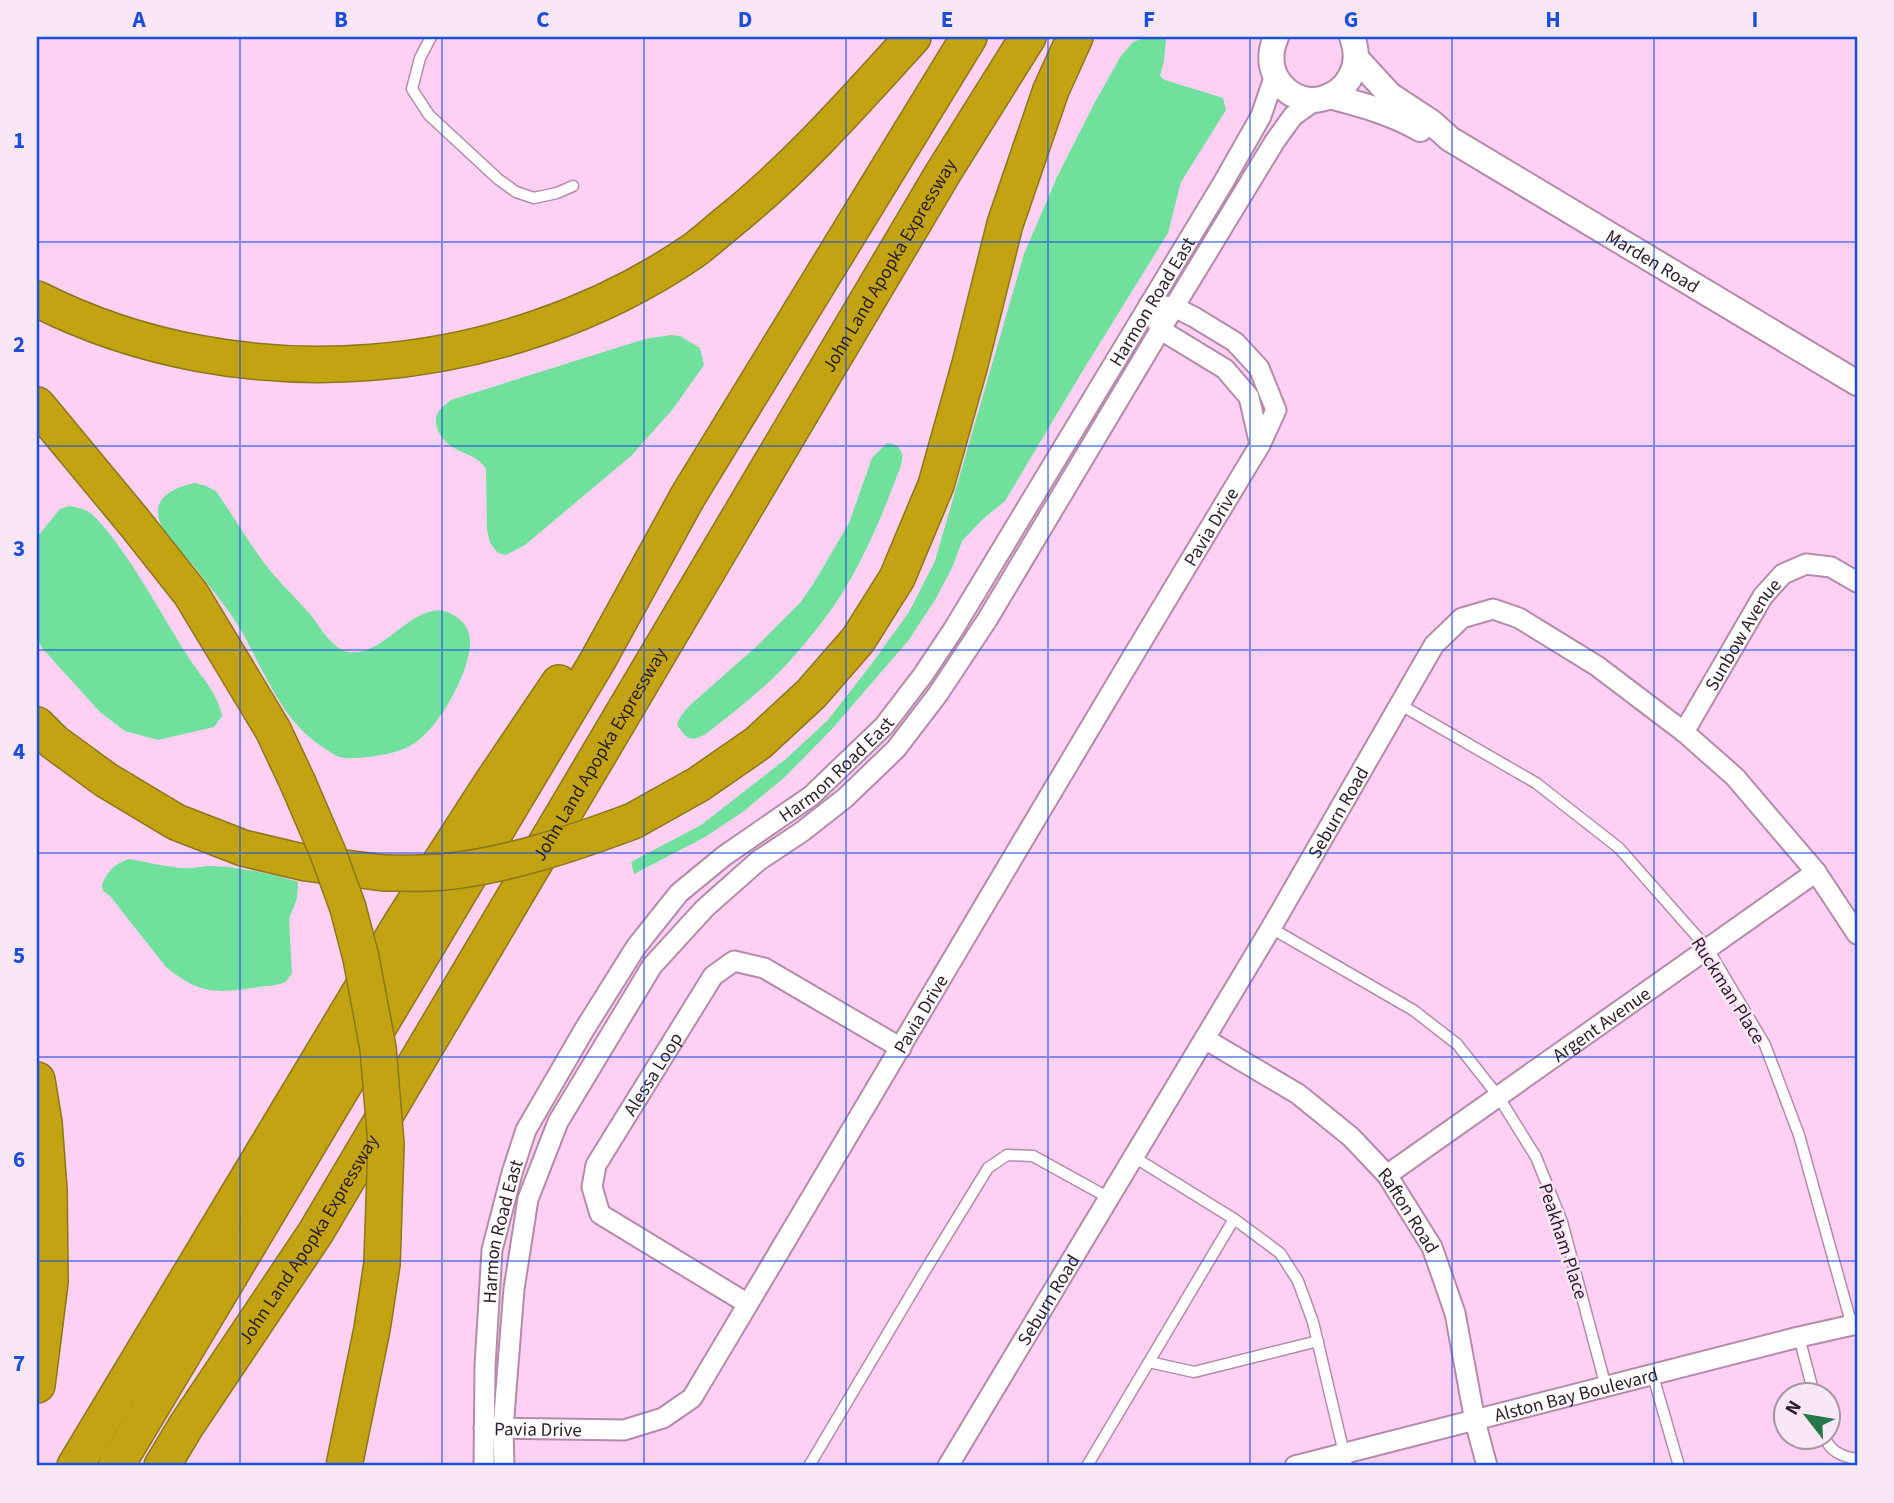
<svg xmlns="http://www.w3.org/2000/svg" width="1894" height="1503" font-family="'Source Sans 3',sans-serif">
<rect width="100%" height="100%" fill="#fed0f2"/>
<path fill="#70e09d" d="M1147,37L1166,38L1164,61L1160,76L1165,80L1223,98L1226,110L1181,182L1168,233L1082,372L1005,501L983,519L962,541L952,568L935,600L908,641L832,729L786,776L744,811L705,837L634,874L631,862L701,825L787,758L828,720L873,662L909,612L935,561L1024,254L1057,177L1095,102L1121,56L1133,42Z
M671,335L680,336L700,348L704,365L672,410L631,456L525,545L506,555L498,553L490,543L487,529L486,469C478,456 466,455 454,448C442,442 430,423 439,411C442,407 447,403 451,400L645,339Z
M887,443C894,443 901,447 902,455C903,463 898,473 895,481C881,519 864,557 843,592C827,617 807,642 787,664C763,690 734,712 706,734C690,743 687,739 677,725L680,717L689,706L757,646L800,603L815,581L849,523L872,458Z
M195,483L206,486L216,491C235,518 252,549 273,574C285,588 298,600 309,613C320,626 329,645 345,651C384,664 420,585 459,619C468,626 471,636 470,647C467,675 442,721 420,739C407,750 393,753 376,756C365,757 350,760 339,757C333,755 327,749 321,746C276,716 261,659 232,616C220,599 206,582 193,565C181,550 160,534 158,514C156,494 180,486 195,483Z
M69,506C79,508 87,509 94,516C132,556 160,614 191,661C204,681 217,692 222,716L214,727L158,740L125,731L100,712L42,648L37,638V537L60,509Z
M129,859C147,862 165,867 184,868C191,869 198,867 206,866C230,865 275,874 298,882L297,898L289,919L292,974C289,976 288,980 285,982C278,986 265,986 258,987C217,994 199,994 166,967L110,896L103,891L102,884C109,870 115,863 129,859Z"/>
<g fill="none" stroke-linecap="round" stroke-linejoin="round">
<g stroke="#b58aaa" stroke-width="13">
<path id="service" d="M431,37L420,58L412,89L429,115L498,179L516,192L534,198L557,193L573,186
M1399,704L1536,783L1619,848L1708,949L1765,1045L1799,1135L1852,1326
M1271,928L1413,1010L1457,1044L1498,1096L1536,1157L1562,1222L1606,1387
M1134,1157L1234,1219L1280,1253L1298,1281L1313,1322L1347,1466
M1799,1337L1814,1394
M1149,1362L1194,1372L1318,1341
M1653,1376L1679,1466
M1825,1436C1828,1451 1844,1457 1857,1459
M809,1466L923,1274L988,1168L1007,1155L1033,1156L1109,1198
M1087,1466L1234,1219"/>
</g>
<g stroke="#b58aaa" stroke-width="23">
<g id="minor">
<path id="s1" d="M1684,732L1763,596L1783,574L1806,564L1831,567L1857,582"/>
<path id="s2" d="M1205,1039L1298,1094L1351,1137L1387,1175L1432,1247L1455,1313L1475,1421L1487,1466"/>
<path id="s3" d="M1387,1175L1816,872"/>
<path id="s4" d="M748,1304L600,1214L592,1187L596,1165L713,976L734,961L764,968L901,1048"/>
<path id="s5" d="M484,1428L624,1430L663,1418L692,1398C882,1080 1068,761 1260,445L1276,410L1259,368L1235,342L1194,317L1174,307L1149,305L1161,330L1225,369L1249,397L1260,445"/>
<path id="s6" d="M484,1466L485,1366L492,1250L512,1173L526,1130L584,1030L636,947L679,893L724,856L811,796L884,726L923,675L953,630L1223,183L1261,116L1275,75"/>
<path d="M504,1466L503,1428L514,1289L528,1199L558,1122L652,966L705,908L758,861L803,831L845,798L896,749L938,694L987,620L1174,307L1275,141L1293,116L1317,99"/>
<path id="s7" d="M948,1466L1271,928L1434,645L1462,618L1493,609L1519,618L1597,666L1684,732L1735,777L1816,872L1857,934"/>
<path id="s8" d="M1295,1466L1799,1337L1857,1324"/>
</g>
</g>
<g stroke="#b58aaa" stroke-width="28">
<g id="tertiary">
<path d="M1276,37C1270,51 1269,65 1277,79C1306,125 1372,88 1352,37"/>
<path id="s9" d="M1357,59L1390,95L1431,122L1450,139L1857,383"/>
<path d="M1329,96C1360,104 1393,113 1420,129"/>
</g>
</g>
<g stroke="#8e751b" stroke-width="38">
<g id="motorway">
<path d="M37,299C242,403 504,380 693,251C704,243 715,233 726,224C795,169 854,102 913,37"/>
<path d="M37,405L134,522L191,594L273,730L297,781"/>
<path d="M37,725L54,742L106,780L176,822L243,848L306,863L384,873"/>
<path d="M633,821L699,784L758,743L811,694L858,640L897,578L936,485L970,364L1005,224L1051,90L1075,37"/>
<path d="M37,1080L44,1123L49,1190L50,1282L37,1385"/>
<path d="M75,1466L402,922L489,787L559,683"/>
<path d="M116,1466L598,660L688,496L969,37"/>
<path id="s10" d="M162,1466L186,1426L316,1232L943,173L1028,37"/>
</g>
</g>
<use href="#service" stroke="#fff" stroke-width="10"/>
<use href="#minor" stroke="#fff" stroke-width="19"/>
<use href="#tertiary" stroke="#fff" stroke-width="24"/>
<use href="#motorway" stroke="#c2a413" stroke-width="35"/>
<g stroke="#8e751b" stroke-width="38" stroke-linecap="butt">
<path id="motorway-bridge" d="M297,781L328,853L348,908L361,958L378,1048L386,1144L382,1264L372,1329L344,1466
M384,873C404,873 424,874 444,872C510,865 571,844 633,821"/>
</g>
<use href="#motorway-bridge" stroke="#c2a413" stroke-width="35"/>
</g>
<path fill="none" stroke="#1d4ed8" stroke-width="2" stroke-opacity="0.55" d="M240,37V1466M442,37V1466M644,37V1466M846,37V1466M1048,37V1466M1250,37V1466M1452,37V1466M1654,37V1466M37,242H1857M37,446H1857M37,650H1857M37,853H1857M37,1057H1857M37,1261H1857"/>
<g text-anchor="middle" stroke-width="5" stroke-linejoin="round" paint-order="stroke">
<g font-size="19" fill="#2e1d2a" stroke="#fae7f5">
<text dy="7" stroke="none"><textPath href="#s9" startOffset="360">Marden Road</textPath></text>
<text dy="7" stroke="none"><textPath href="#s10" startOffset="1404">John Land Apopka Expressway</textPath></text>
<text dy="7" stroke="none"><textPath href="#s6" startOffset="1391">Harmon Road East</textPath></text>
<text dy="7" stroke="none"><textPath href="#s5" startOffset="1230">Pavia Drive</textPath></text>
<text dy="7" stroke="none"><textPath href="#s1" startOffset="114">Sunbow Avenue</textPath></text>
<text dy="7" stroke="none"><textPath href="#s10" startOffset="836">John Land Apopka Expressway</textPath></text>
<text dy="7" stroke="none"><textPath href="#s6" startOffset="824">Harmon Road East</textPath></text>
<text dy="7" stroke="none"><textPath href="#s7" startOffset="761">Seburn Road</textPath></text>
<text transform="translate(1729 990) rotate(58)" y="7">Ruckman Place</text>
<text dy="7" stroke="none"><textPath href="#s5" startOffset="663">Pavia Drive</textPath></text>
<text dy="7" stroke="none"><textPath href="#s3" startOffset="262">Argent Avenue</textPath></text>
<text dy="7" stroke="none"><textPath href="#s4" startOffset="331">Alessa Loop</textPath></text>
<text dy="7" stroke="none"><textPath href="#s2" startOffset="270">Rafton Road</textPath></text>
<text dy="7" stroke="none"><textPath href="#s6" startOffset="236">Harmon Road East</textPath></text>
<text dy="7" stroke="none"><textPath href="#s10" startOffset="270">John Land Apopka Expressway</textPath></text>
<text transform="translate(1564 1241) rotate(72)" y="7">Peakham Place</text>
<text dy="7" stroke="none"><textPath href="#s7" startOffset="194">Seburn Road</textPath></text>
<text dy="7" stroke="none"><textPath href="#s8" startOffset="290">Alston Bay Boulevard</textPath></text>
<text dy="7" stroke="none"><textPath href="#s5" startOffset="54">Pavia Drive</textPath></text>
</g>
</g>
<rect width="1894" height="1503" fill="none" stroke="#fae7f5" stroke-width="77"/>
<g transform="translate(1807 1416) rotate(301)"><circle r="33" fill="#fae7f5" stroke="#a896a4" stroke-width="2"/>
<path d="M0-5L12 26L0 18L-12 26Z" fill="#24784b"/>
<text y="-10" font-size="19" font-weight="bold" text-anchor="middle" fill="#2e1d2a">N</text>
</g>
<rect x="38" y="38" width="1818" height="1426" fill="none" stroke="#1d4ed8" stroke-width="2.5"/>
<g font-size="23" text-anchor="middle" font-weight="bold" fill="#1d4ed8">
<text x="139" y="27">A</text>
<text x="341" y="27">B</text>
<text x="543" y="27">C</text>
<text x="745" y="27">D</text>
<text x="947" y="27">E</text>
<text x="1149" y="27">F</text>
<text x="1351" y="27">G</text>
<text x="1553" y="27">H</text>
<text x="1755" y="27">I</text>
<text x="19" y="148">1</text>
<text x="19" y="352">2</text>
<text x="19" y="556">3</text>
<text x="19" y="759">4</text>
<text x="19" y="963">5</text>
<text x="19" y="1167">6</text>
<text x="19" y="1371">7</text>
</g>
</svg>
